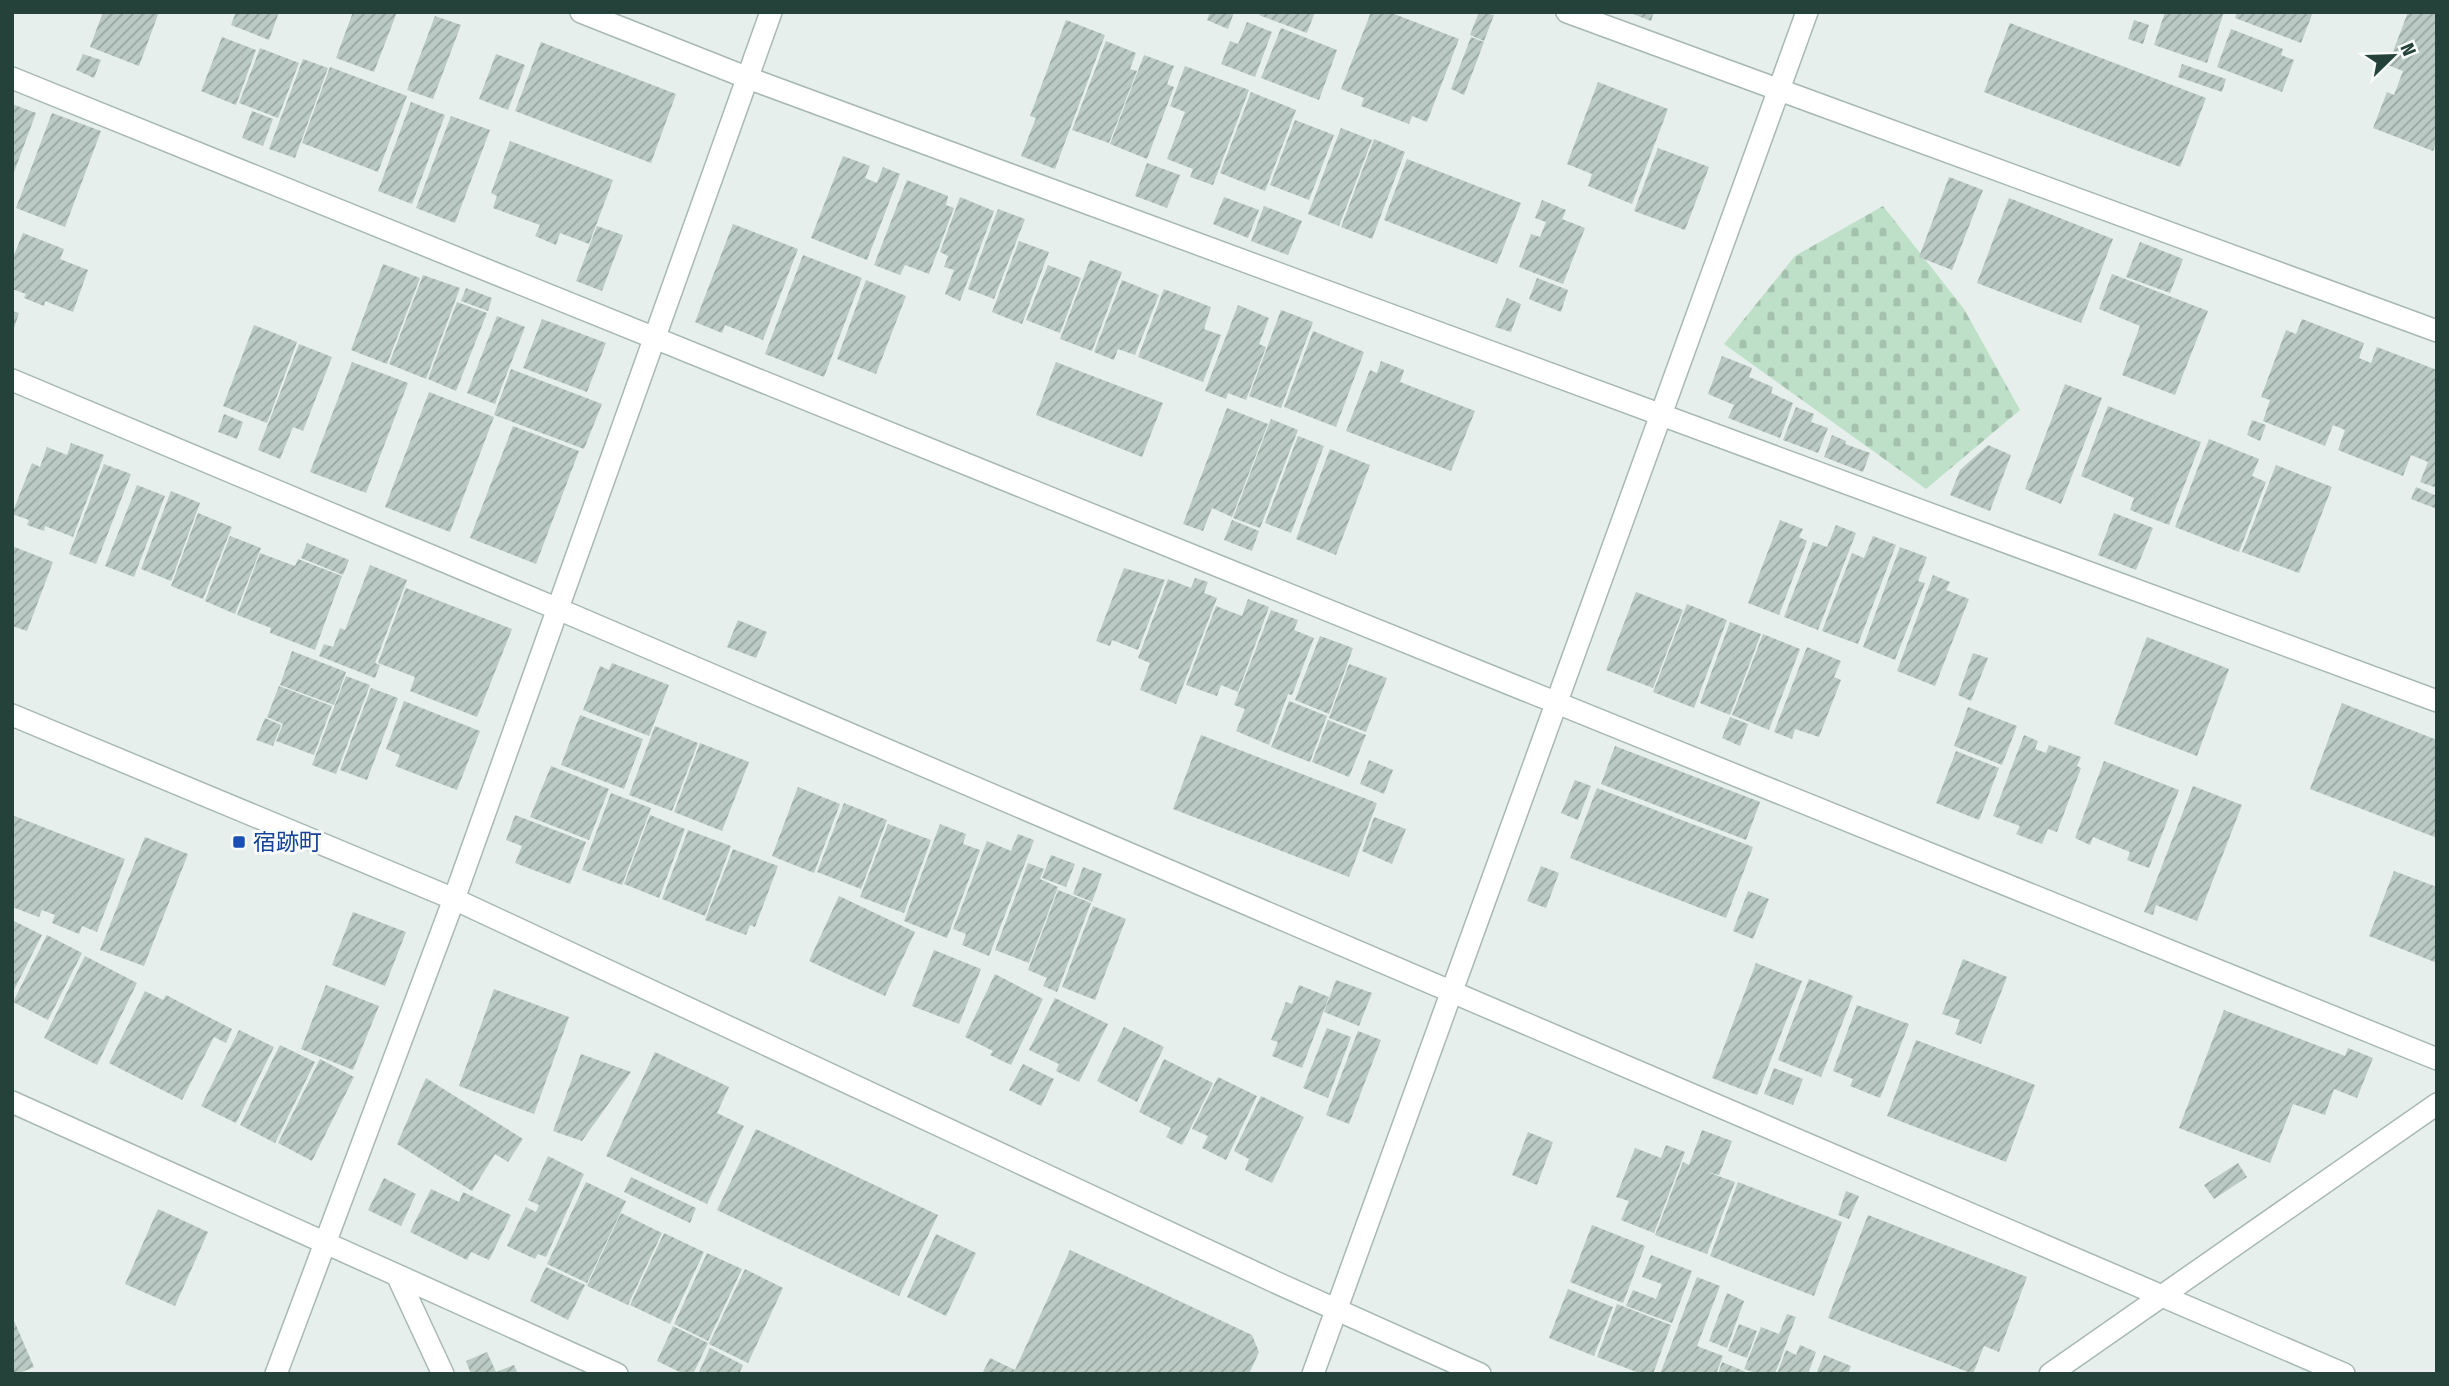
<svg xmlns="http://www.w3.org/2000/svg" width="2449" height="1386" font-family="'Fira Sans Condensed','Noto Sans JP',sans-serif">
<defs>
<pattern id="cemetery-stones" width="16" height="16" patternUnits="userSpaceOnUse" patternTransform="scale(1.75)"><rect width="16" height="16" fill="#bfe0c8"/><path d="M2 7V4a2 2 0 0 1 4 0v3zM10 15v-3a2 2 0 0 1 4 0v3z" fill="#a4c1ad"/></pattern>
<pattern id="building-hatch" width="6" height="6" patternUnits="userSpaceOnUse" patternTransform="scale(1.75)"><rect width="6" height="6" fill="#bbcac4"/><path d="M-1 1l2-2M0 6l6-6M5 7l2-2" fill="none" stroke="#98a6a0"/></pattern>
</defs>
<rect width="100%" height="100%" fill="#e6efeb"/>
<path fill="url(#cemetery-stones)" d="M1883,206L1964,309L2020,410L1926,489L1724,344L1795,256Z"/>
<path fill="url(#building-hatch)" d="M103,12H159L139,66L90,47Z
M236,12H279L269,40L231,25Z
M353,12H397L374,72L336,58Z
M1210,12H1234L1228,29L1207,20Z
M1261,12H1315L1307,33L1259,15Z
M1371,12H1389L1459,39L1427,122L1412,116L1409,124L1361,106L1364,98L1341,89Z
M1479,12L1494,15L1484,41L1470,35Z
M1628,12H1654L1651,21Z
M2165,12H2224L2207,63L2154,45Z
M2237,12H2313L2301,43L2235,18Z
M2408,12H2437V141L2433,151L2373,128L2387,92L2394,95L2403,71L2388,65Z
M435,16L461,25L433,99L407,90Z
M1066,20L1105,35L1055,169L1021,156L1036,118L1030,116Z
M2134,20L2149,25L2143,44L2128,39Z
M1247,22L1272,32L1255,77L1221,64L1230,41L1238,44Z
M2010,23L2206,98L2180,167L1984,92Z
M1281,28L1337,50L1319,100L1261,78Z
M2231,29L2283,49L2281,55L2294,60L2282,92L2217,67Z
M222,37L256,50L236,105L201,91Z
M1471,37L1484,42L1464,95L1451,89Z
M1106,41L1136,53L1130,69L1137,71L1109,143L1072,130Z
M541,42L676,94L651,163L515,111Z
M260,48L299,63L278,118L239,103Z
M83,54L101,60L94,78L76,70Z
M496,54L525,65L508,110L479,99Z
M1144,55L1174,66L1167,84L1174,87L1147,159L1110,144Z
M303,59L328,68L295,158L269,149Z
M2182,64L2226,79L2222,92L2178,77Z
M1185,66L1249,90L1213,185L1190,177L1193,169L1167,159L1185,112L1170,106Z
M330,67L407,96L378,172L302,143Z
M1598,82L1668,109L1632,204L1588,186L1592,174L1567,164Z
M1251,92L1296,110L1265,191L1220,173Z
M411,102L445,115L412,204L378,191Z
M12,104L36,113L13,175H12Z
M252,111L273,119L263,146L242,138Z
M52,113L101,131L65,227L16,208Z
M451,116L490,130L455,223L416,208Z
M1295,120L1334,135L1309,200L1270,185Z
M1341,128L1372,140L1339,226L1308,214Z
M1374,139L1405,152L1372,239L1341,227Z
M510,141L613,180L589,244L560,233L556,245L535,236L540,225L493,208L497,196L491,193Z
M1658,148L1709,167L1685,230L1634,211Z
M843,156L870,166L865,178L877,183L883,167L900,174L867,260L811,238Z
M1407,159L1521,203L1497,264L1384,220Z
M1147,163L1180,175L1167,208L1135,196Z
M1949,177L1983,190L1952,270L1919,257Z
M907,180L948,196L946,205L954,208L929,274L905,265L900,275L874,265Z
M960,197L994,211L960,301L945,294L954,270L944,267L948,256L940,252Z
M1224,197L1259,210L1248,238L1213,224Z
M2009,198L2113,239L2081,323L1977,283Z
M1542,200L1566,210L1562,219L1585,228L1563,284L1519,267L1531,234L1540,237L1546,222L1535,218Z
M1264,206L1302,221L1288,255L1251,241Z
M998,209L1025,219L994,299L968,289Z
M733,224L798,249L763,340L725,325L722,333L695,322Z
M597,226L623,235L602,291L576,281Z
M23,233L64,249L60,259L88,270L73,312L45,301L44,306L24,298L26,294L12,289V260Z
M1019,241L1049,252L1022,324L992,312Z
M2140,242L2183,259L2170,293L2126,277Z
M803,255L862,278L824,377L765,354Z
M1090,260L1122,272L1092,351L1060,339Z
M383,264L420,278L387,364L351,350Z
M1048,265L1081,278L1060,333L1026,320Z
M2112,274L2208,311L2175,395L2122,375L2140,326L2099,309Z
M423,275L460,288L426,379L389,364Z
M1537,278L1568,290L1561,312L1529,299Z
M866,280L906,296L876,374L837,359Z
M1122,280L1159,295L1135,355L1118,349L1114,360L1094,352Z
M466,288L492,298L488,311L461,301Z
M1164,289L1211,307L1204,329L1221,335L1203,382L1138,357Z
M1507,298L1521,304L1511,332L1495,327Z
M457,302L487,313L456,391L428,379Z
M1238,305L1269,318L1259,344L1266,347L1246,400L1228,393L1226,399L1205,391Z
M1281,310L1313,322L1281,408L1249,396Z
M12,311L19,313L13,331H12Z
M497,316L525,327L495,404L467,393Z
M542,319L606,343L587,392L523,368Z
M2302,319L2364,343L2359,358L2371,363L2377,347L2437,370V488L2420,482L2428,462L2411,455L2403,476L2338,450L2345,430L2333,425L2325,446L2263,421L2270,400L2261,397L2286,330L2296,334Z
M254,325L297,342L267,423L223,406Z
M1313,331L1364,352L1336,427L1284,407Z
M299,344L332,357L303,431L293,427L280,459L258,450Z
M1722,356L1752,368L1749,377L1773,387L1771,393L1793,403L1780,438L1728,418L1734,405L1708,394Z
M1381,361L1404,370L1400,382L1475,411L1451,471L1346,431L1370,370L1377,373Z
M352,362L408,383L366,493L310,472Z
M1056,362L1163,403L1142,457L1036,415Z
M511,369L602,404L584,449L494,415Z
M2065,384L2102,398L2061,504L2025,489Z
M429,392L494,417L450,532L385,507Z
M2108,406L2201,442L2169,525L2130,510L2134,498L2081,476Z
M1796,407L1814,414L1811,422L1828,428L1818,453L1783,440Z
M1227,408L1268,424L1232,517L1212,508L1203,531L1183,524Z
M224,414L243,422L237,439L218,432Z
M1271,419L1298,430L1260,528L1233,518Z
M2252,420L2266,425L2260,441L2247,435Z
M513,426L579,451L536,564L470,538Z
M1832,435L1846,441L1845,444L1870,453L1863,472L1824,457Z
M1298,436L1324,446L1291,533L1265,523Z
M2209,439L2259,459L2252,476L2266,482L2239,552L2175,527Z
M71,443L104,455L73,537L45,526L44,531L27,525L29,520L12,514L32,463L40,467L47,447L67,455Z
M1988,445L2011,455L1990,511L1950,495L1960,470Z
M1330,449L1370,465L1336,555L1296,539Z
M104,464L131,474L96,564L69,554Z
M2276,465L2332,487L2299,573L2242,552Z
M137,485L165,496L134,577L105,566Z
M2416,487L2437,496V509L2411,499Z
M171,491L200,503L171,581L141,569Z
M198,513L232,527L203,599L171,586Z
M2114,513L2153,528L2136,570L2098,555Z
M1232,520L1259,531L1252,551L1224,540Z
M1780,520L1803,529L1799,537L1807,541L1779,615L1748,603Z
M1836,525L1856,533L1818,630L1784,617L1813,542L1827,547Z
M230,536L261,548L235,614L205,601Z
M1873,536L1896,545L1858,644L1822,631L1852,553L1864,558Z
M307,543L349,560L343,575L301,558Z
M12,546L53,562L27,631L12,626Z
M1900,547L1927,557L1918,581L1925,583L1895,660L1863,647Z
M260,553L295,566L298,559L342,576L315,650L270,633L271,628L237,615Z
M370,565L407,580L375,663L380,665L375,678L319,656L324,644L333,647L340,628L345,630Z
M1124,568L1165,580L1138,650L1112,640L1110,646L1096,641Z
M1933,575L1950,582L1946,590L1969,599L1935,686L1897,671Z
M1195,578L1208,582L1204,593L1217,598L1176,704L1140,690L1150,663L1138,658L1168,579L1191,588Z
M406,588L512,629L477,717L410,691L415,677L378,663Z
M1636,592L1683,610L1653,688L1606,670Z
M1248,599L1269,607L1238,692L1221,685L1217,696L1186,685L1216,606L1242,616Z
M1687,604L1727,620L1694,708L1653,692Z
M1271,610L1298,620L1294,630L1314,638L1292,695L1288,694L1269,745L1236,731L1245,709L1234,705Z
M738,620L767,632L756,658L727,647Z
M1730,622L1761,634L1730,715L1700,703Z
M1763,634L1800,649L1769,730L1732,715Z
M1320,636L1353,648L1329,714L1295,700Z
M2147,637L2229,669L2197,756L2114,724Z
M1807,647L1841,661L1834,677L1841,680L1819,737L1795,729L1792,739L1774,732Z
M292,651L346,672L334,705L280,685Z
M1973,653L1988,658L1971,701L1958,695Z
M612,663L669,685L649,736L583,710L600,666L609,670Z
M1349,664L1387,678L1366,732L1329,718Z
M346,676L370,685L336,774L312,765Z
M279,686L332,706L314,755L276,741L283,724L267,717Z
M371,688L398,698L367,780L340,770Z
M404,701L480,731L457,790L395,766L400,755L386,749Z
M1289,701L1327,716L1310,762L1271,747Z
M2342,703L2437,740V838L2310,789Z
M1968,707L2017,726L2002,765L1954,746Z
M580,715L643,739L624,789L561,765Z
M1730,717L1748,724L1740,746L1722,738Z
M265,718L281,725L273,746L256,740Z
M1328,720L1366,735L1349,777L1312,762Z
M655,726L698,743L672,811L629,795Z
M1201,735L1377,803L1349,877L1173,809Z
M2024,735L2038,741L2035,749L2046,753L2049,745L2081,757L2077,766L2081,768L2057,832L2048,829L2042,844L2016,834L2020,826L1993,816Z
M700,743L749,762L722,831L674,812Z
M1615,746L1760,802L1746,840L1601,784Z
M1956,751L1999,768L1979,820L1936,803Z
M1369,760L1393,770L1384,794L1360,784Z
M2104,761L2179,790L2149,868L2127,860L2130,852L2093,837L2090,845L2075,838Z
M551,766L609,789L589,840L530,817Z
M1575,780L1591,786L1578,820L1561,813Z
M2193,786L2242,805L2197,921L2156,905L2153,915L2144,912Z
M798,787L840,804L814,873L772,856Z
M1597,788L1753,847L1726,918L1570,858Z
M611,793L651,808L622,885L582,870Z
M844,803L887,820L861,889L817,872Z
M12,815L125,859L97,932L82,926L79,934L52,923L55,915L42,910L39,917L12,907Z
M515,815L586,842L570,884L515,863L522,846L506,840Z
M650,815L685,829L659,898L624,884Z
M1374,817L1406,829L1392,864L1362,851Z
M888,824L931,840L904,913L860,897Z
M940,824L966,834L963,844L980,850L947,938L904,921Z
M688,830L731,846L705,916L662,899Z
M1018,834L1034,840L989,956L962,945L966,934L953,929L987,841L1011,851Z
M145,837L188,854L144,966L100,950Z
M733,849L778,866L755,927L750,925L746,935L705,920Z
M1051,855L1075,864L1066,887L1042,878Z
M1028,863L1044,869L1040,879L1058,887L1029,963L995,950Z
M1541,866L1559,873L1546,908L1527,901Z
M1083,867L1102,874L1092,902L1073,894Z
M2394,871L2437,887V963L2369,936Z
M1058,890L1091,903L1057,992L1043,986L1047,978L1028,970Z
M1748,891L1769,899L1753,939L1733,931Z
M839,896L915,932L885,996L809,961Z
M1093,906L1126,919L1095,1000L1062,987Z
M353,912L406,932L385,986L332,965Z
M12,920L42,935L12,994Z
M47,935L82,953L48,1020L13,1002Z
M934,950L981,969L959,1024L912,1006Z
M85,956L137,983L97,1065L44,1038Z
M1963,959L2007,977L1981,1044L1955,1034L1960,1020L1942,1014Z
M1756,963L1802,981L1757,1095L1712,1078Z
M995,974L1043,999L1011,1065L990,1055L993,1051L965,1037Z
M1809,979L1853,996L1821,1077L1778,1060Z
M1336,980L1372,993L1359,1026L1324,1012Z
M326,985L379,1006L353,1070L301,1049Z
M1299,985L1329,997L1302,1068L1272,1056L1278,1042L1271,1040L1286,1002L1292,1004Z
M494,989L569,1017L534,1114L459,1086Z
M145,991L163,1000L166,995L232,1029L226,1043L214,1037L182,1100L109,1063Z
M1055,998L1108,1024L1079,1082L1056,1071L1059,1064L1029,1050Z
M1857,1005L1909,1024L1880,1098L1850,1086L1853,1079L1833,1071Z
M2224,1010L2345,1056L2348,1048L2373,1058L2357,1098L2334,1089L2325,1115L2293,1104L2270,1163L2179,1128Z
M1124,1027L1164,1047L1137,1102L1097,1081Z
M1327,1028L1351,1037L1328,1098L1303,1088Z
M239,1030L274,1047L236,1123L201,1106Z
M1358,1031L1381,1040L1349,1124L1326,1115Z
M1916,1040L2035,1085L2006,1162L1887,1116Z
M280,1045L315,1062L275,1143L240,1125Z
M655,1052L729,1087L717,1113L744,1126L707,1204L606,1156Z
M581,1054L631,1072L582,1141L553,1131Z
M320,1059L354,1077L312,1161L278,1143Z
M1164,1059L1213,1083L1182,1145L1166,1137L1171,1128L1139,1112Z
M1023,1064L1054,1079L1041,1106L1009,1090Z
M1774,1068L1803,1079L1793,1105L1764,1094Z
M1218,1077L1257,1096L1226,1160L1202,1148L1208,1136L1192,1129Z
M426,1078L523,1139L508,1162L495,1154L472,1191L397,1144Z
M1261,1096L1304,1117L1272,1183L1245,1170L1249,1159L1234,1151Z
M756,1129L938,1215L899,1296L717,1210Z
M1702,1130L1732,1141L1719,1175L1707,1172L1735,1182L1707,1254L1655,1235L1683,1162L1689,1165Z
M1528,1132L1553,1142L1537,1185L1512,1175Z
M1666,1145L1685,1152L1654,1233L1621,1220L1629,1201L1616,1197L1635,1148L1661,1158Z
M548,1156L584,1174L546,1257L538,1254L535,1259L507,1246L526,1207L536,1212L539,1205L528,1200Z
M2238,1163L2247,1177L2214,1199L2204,1185Z
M631,1177L696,1208L690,1223L624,1192Z
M384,1178L416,1194L401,1226L368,1210Z
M586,1182L626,1201L587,1283L547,1264Z
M1738,1182L1842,1222L1814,1296L1710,1256Z
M431,1189L459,1202L463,1192L511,1215L489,1260L471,1252L467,1260L410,1232Z
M1846,1191L1859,1196L1849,1219L1838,1215Z
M158,1209L208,1232L175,1306L125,1284Z
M621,1213L662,1233L628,1305L587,1286Z
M1868,1215L2027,1277L1999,1352L1984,1346L1973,1374L1828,1318Z
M1592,1225L1645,1246L1623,1303L1570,1282Z
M664,1233L704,1252L670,1324L630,1305Z
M936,1234L976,1253L946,1316L907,1297Z
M1070,1250L1252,1335L1259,1352L1249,1374H982L990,1358L1015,1370Z
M707,1253L742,1269L708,1341L674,1324Z
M1651,1255L1692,1271L1672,1323L1626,1306L1633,1290L1656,1299L1662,1284L1642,1277Z
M546,1267L585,1285L568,1320L530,1301Z
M745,1269L783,1288L748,1363L709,1344Z
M1697,1277L1720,1286L1697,1346L1723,1356L1716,1374H1660Z
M1568,1289L1613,1307L1594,1356L1549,1338Z
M1727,1293L1744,1301L1727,1348L1709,1341Z
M1617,1304L1671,1325L1653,1374H1642L1597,1357Z
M1787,1314L1796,1317L1775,1374H1758L1744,1369L1761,1327L1779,1334Z
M12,1316L34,1367L17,1374H12Z
M1739,1324L1757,1331L1747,1358L1728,1351Z
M673,1326L708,1343L693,1374H684L657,1361Z
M1800,1345L1816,1352L1808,1374H1777L1786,1350L1796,1355Z
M710,1348L743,1365L739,1374H698Z
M487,1352L496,1372L514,1365L518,1374H471L466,1361Z
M1824,1355L1851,1366L1848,1374H1816Z
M1722,1362L1751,1374H1718Z"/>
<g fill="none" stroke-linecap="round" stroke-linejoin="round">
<g stroke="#a8b8b2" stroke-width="24">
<path id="minor" d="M581,12L748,78L2437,701
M1567,12L2437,331
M12,78L2437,1059
M12,380L558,609L2344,1374
M12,715L454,899L1275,1282L1480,1374
M12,1102L617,1374
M397,1275L443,1374
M276,1374L454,899L771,12
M1313,1374L1807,12
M2050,1374L2437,1104"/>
</g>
<use href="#minor" stroke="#fff" stroke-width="21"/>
</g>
<rect fill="#1a4fb4" stroke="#f7fbf9" stroke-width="2.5" x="232" y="835" width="14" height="14" rx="3.5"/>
<g text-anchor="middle" stroke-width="6" stroke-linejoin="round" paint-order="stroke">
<g font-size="23" fill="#164399" stroke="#f7fbf9" text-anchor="start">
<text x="253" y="850">宿跡町</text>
</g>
</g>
<rect width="2449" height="1386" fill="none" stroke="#24423a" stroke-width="28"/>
<g transform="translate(2393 56) rotate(67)" stroke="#f7fbf9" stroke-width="5" paint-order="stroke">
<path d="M0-5L12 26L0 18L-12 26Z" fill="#24423a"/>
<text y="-10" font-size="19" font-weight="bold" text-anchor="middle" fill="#24423a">N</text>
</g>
</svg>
